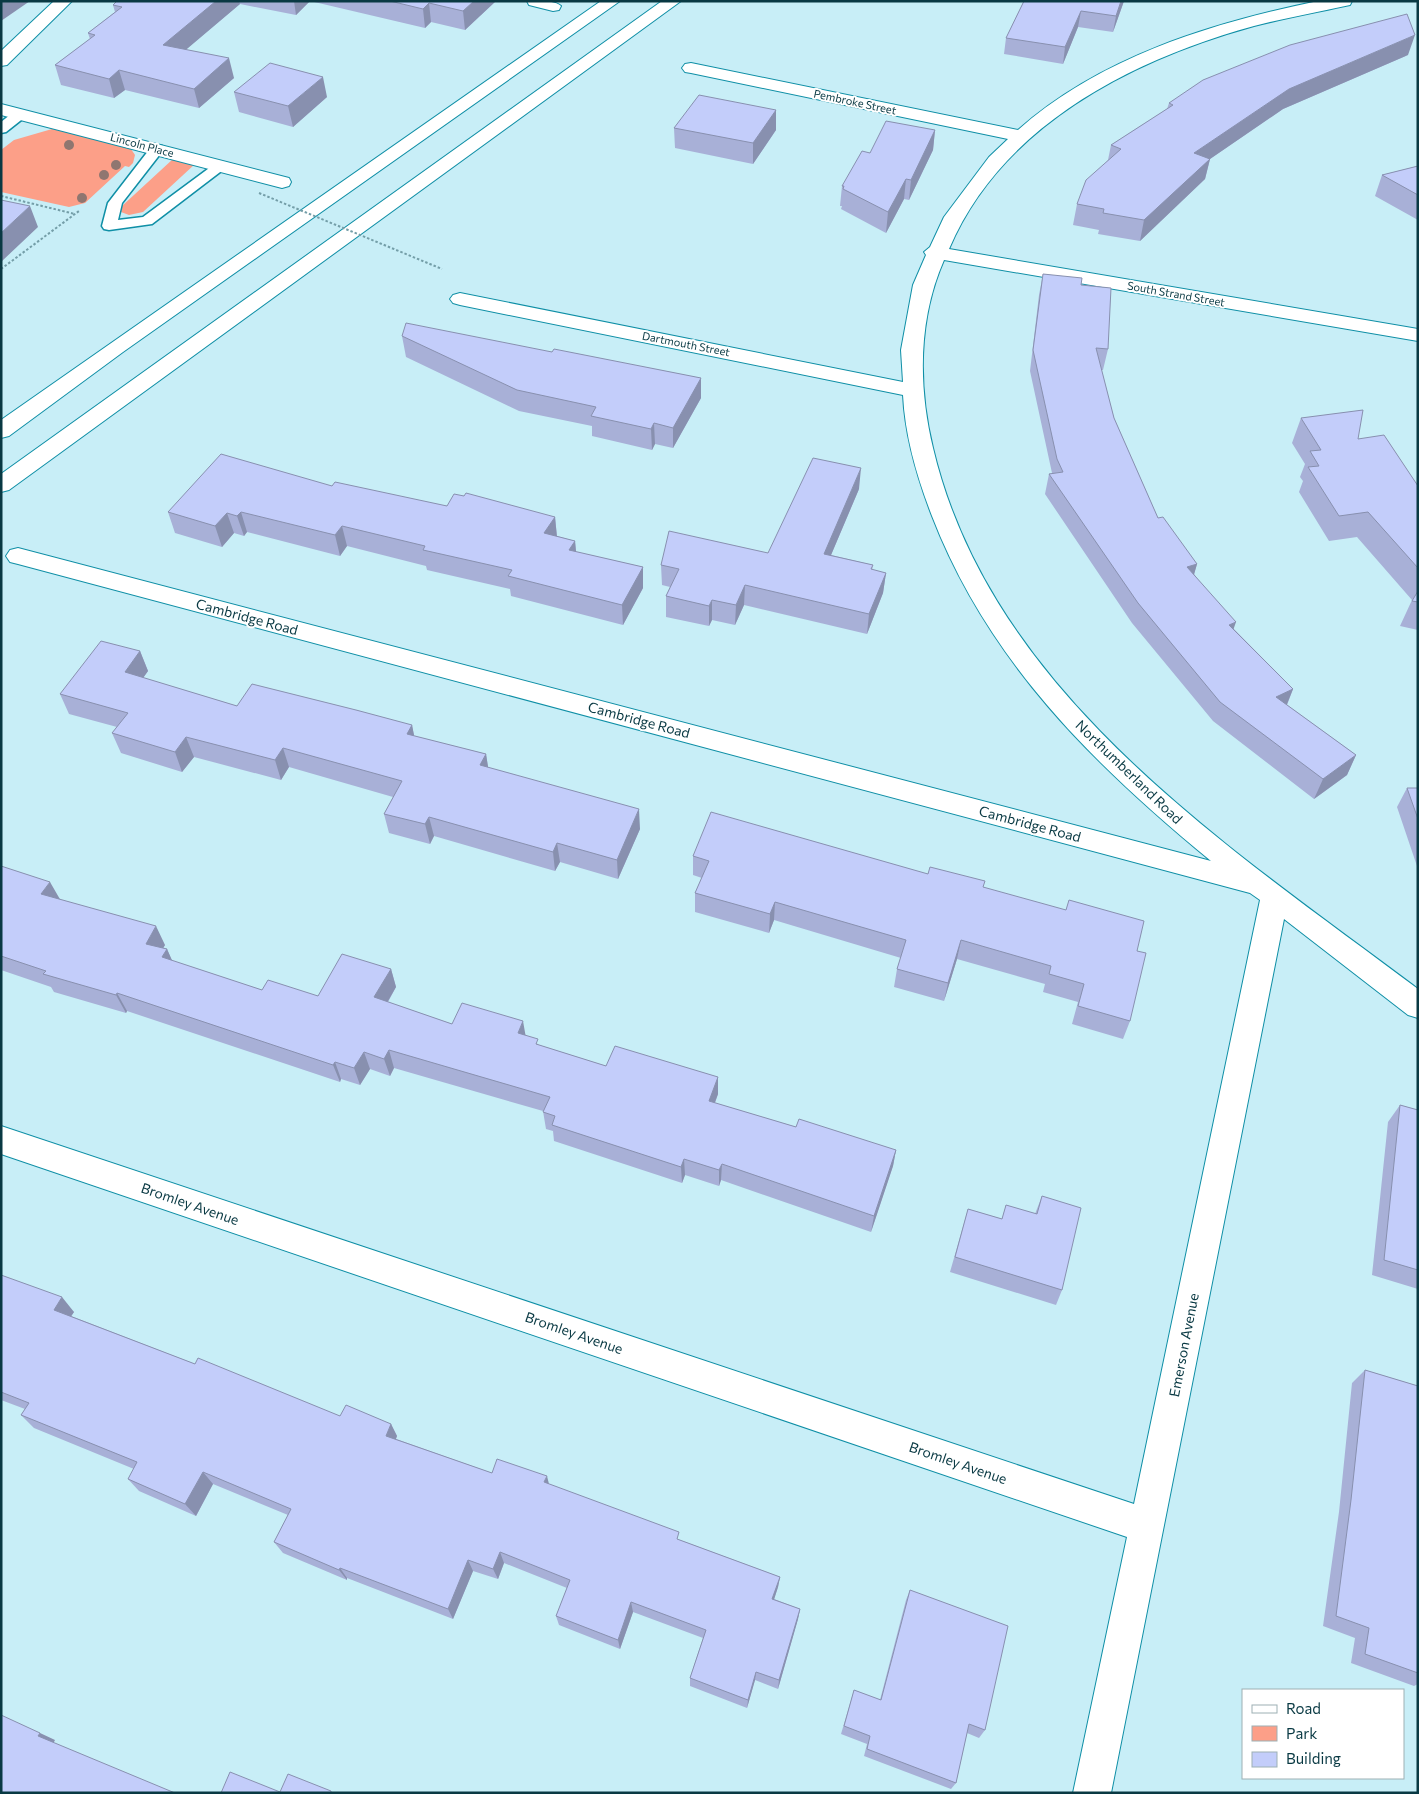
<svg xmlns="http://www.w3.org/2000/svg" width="1419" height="1794" font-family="Commissioner,sans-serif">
<rect width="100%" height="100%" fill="#c8eef7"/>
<path fill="#fc9f88" d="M52,129L129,146L135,155L133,163L129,167L125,166L85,203L69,207L1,192V150L14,140Z
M173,159L195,164L143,212L129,215L121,212L122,206Z"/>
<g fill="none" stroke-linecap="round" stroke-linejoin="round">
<g stroke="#0f8fa6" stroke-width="3">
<path id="service" d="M20,110L27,114L25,117L6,132L1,133V122L15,111Z
M157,145L162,146L164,149L122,203L118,220L143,217L216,163H226L228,166L152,224L109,230L104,229L102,226L108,203L152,146Z"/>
</g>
<g stroke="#0f8fa6" stroke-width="2">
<path id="minor" d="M54,1H72L7,65L1,66V51Z
M527,1C537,1 555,0 561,6L559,10L553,11L529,5Z
M1318,1H1352L1350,5C1318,12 1285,18 1254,26C1131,60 1001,126 949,249L1418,329V341L944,260C918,319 918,386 933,448C991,694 1229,847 1418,989V1018L1408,1015L1284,919L1111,1793H1073L1127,1537L1,1154V1126L1134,1504L1260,900L1250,893L18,564L10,562L6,556L10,550L18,548L1211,861C1093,764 988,661 932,516C917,477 905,437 903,395L460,305L453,303L450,299L453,295L460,293L903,382L901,350L913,285L926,255L924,252L930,247L944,217L989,157L1008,139L691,73L685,72L682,68L685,64L691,63L1018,130C1100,57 1212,23 1318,1Z
M1,104L289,178L291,182L289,186L282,188L1,115Z"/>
</g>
<g stroke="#0f8fa6" stroke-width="2">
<path id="trunk" d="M601,1H620L123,352L9,436L1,438V420Z
M662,1H681L9,490L1,492V474Z"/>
</g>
<path stroke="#749ea8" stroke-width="2" stroke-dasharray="2.5 2" stroke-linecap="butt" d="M1,196L75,214
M1,269L79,211"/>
<use href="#service" fill="#fff" fill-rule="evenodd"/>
<use href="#minor" fill="#fff" fill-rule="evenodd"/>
<use href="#trunk" fill="#fff" fill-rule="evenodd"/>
<path stroke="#749ea8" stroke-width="2" stroke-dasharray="2.5 2" stroke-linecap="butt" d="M259,193L442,269"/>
</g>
<g fill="#8f7670">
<circle cx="69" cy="145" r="5"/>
<circle cx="116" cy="165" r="5"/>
<circle cx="104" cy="175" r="5"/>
<circle cx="82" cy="198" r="5"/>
</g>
<path fill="#a8b0d7" d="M117,1H310L296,15L240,4L185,50L234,78L199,108L125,90L114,98L61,85L55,65L90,39L88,33L115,12L113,5Z
M310,1H496L465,30L431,22L425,28Z
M1024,1H1124L1113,32L1078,27L1063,64L1004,54L1006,38Z
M1408,55L1283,109L1210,159L1205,179L1140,241L1098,234L1099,230L1073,225L1077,204L1108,160L1111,145L1167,109L1169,103Z
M234,92L327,97L293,127L239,112Z
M776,110V130L753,164L675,148L674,128Z
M935,130L933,150L909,200L904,199L886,233L841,209L842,206H840L842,186L870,153Z
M1418,166V220L1375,196L1382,175Z
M1043,274L1081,285L1108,349L1103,370H1101L1114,418L1158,518L1197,564L1194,574L1234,629L1293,689L1287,705L1356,755L1347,775L1314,799L1213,721L1132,623L1045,494L1049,474L1052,473L1030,371L1039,295Z
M402,336L552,352L701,378V398L673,448L655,444L652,450L592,436V426L519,411L406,357Z
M1301,418L1358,439L1418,486V630L1400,626L1412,600L1357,537L1329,541L1299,492L1303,481L1300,477L1305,464L1292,443Z
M332,486L447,506L555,517L557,536L575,541L576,552L643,567V588L623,625L511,596L510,589L427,570L426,566L347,546L340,556L247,532L244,536L234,533L222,547L175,533L168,512Z
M859,489L831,555L873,565L872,570L886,573L883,593L867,634L744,605L735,625L712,620L709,626L666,617V596L670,587L662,585L661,565L768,553Z
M140,651L148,671L143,678L237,706L412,725L414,736L486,754L488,767L640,829L618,879L560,862L555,871L434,836L430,844L389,833L384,814L393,797L289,767L281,780L194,757L182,772L121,753L112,733L117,727L69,714L60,694Z
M1407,788H1418V869L1397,807Z
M693,856L928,874L983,887L1137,951L1130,1021L1123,1039L1072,1024L1078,1002L1043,992L1045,984L957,959L944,1001L894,987L897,969L901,958L774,920L769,933L695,912V893L702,878L693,875Z
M1,866L60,900L165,945L163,948L167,949L172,961L262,990L318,996L391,969L396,987L388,1002L452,1024L526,1035L539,1045L606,1066L718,1077V1094L715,1103L796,1127L896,1150L893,1166L871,1232L721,1180L719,1186L685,1175L682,1183L554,1141L553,1131L546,1129L543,1111L394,1068L390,1076L370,1069L360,1085L341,1079L340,1082L127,1011L126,1013L54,992L51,987L1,970Z
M1400,1105L1418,1110V1289L1372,1275L1388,1122Z
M1042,1196L1062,1290L1056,1305L950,1272L968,1209L1002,1219L1006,1205L1035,1214Z
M1,1275L74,1312L71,1316L195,1364L340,1416L391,1424L397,1436L396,1439L492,1473L549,1484L680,1540L780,1577L778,1587L774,1599L800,1609L798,1619L778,1689L755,1680L747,1708L690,1686V1678L703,1638L633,1612L620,1649L559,1625L556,1616L567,1588L504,1563L498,1579L473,1571L453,1619L347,1578V1580L283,1553L274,1542L288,1515L213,1484L196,1516L139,1491L128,1479L134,1469L34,1428L21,1415L25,1409L1,1400Z
M1365,1370L1418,1386V1684L1414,1686L1351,1663L1355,1638L1323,1626L1339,1512L1352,1383Z
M910,1590L985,1730L979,1738L967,1733L956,1783L951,1789L864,1756L867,1744L841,1734L854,1690L880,1700L906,1600Z"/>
<path fill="#8890af" d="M1,1H30L1,21Z
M216,1H239L240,4L168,65L163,45Z
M294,1H310L296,15Z
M474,1H496L465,30L463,11Z
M1121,1H1124L1113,32L1116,16Z
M429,3L431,22L425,28L423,9Z
M1081,11L1078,27L1063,64L1065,47Z
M1415,35L1408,55L1283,109L1210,159L1205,179L1140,241L1144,220L1194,153L1289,89Z
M229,58L234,78L199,108L194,89Z
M119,70L125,90L114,98L109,79Z
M323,77L327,97L293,127L288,106Z
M776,110V130L753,164V143Z
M935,130L933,150L909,200L911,180Z
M906,179L904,199L886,233L888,212Z
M30,206L38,227L1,262V233Z
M701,378V398L673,448V428Z
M654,423L655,444L652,450L651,429Z
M861,468L859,489L823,574L824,554Z
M241,512L247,532L244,536L237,516Z
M227,513L234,533L222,547L215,526Z
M555,517L557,538L544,533Z
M342,526L347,546L340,556L335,535Z
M575,541L577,562L569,550Z
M1197,564L1191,585L1187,567Z
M643,567V588L623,625L622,605Z
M886,573L883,593L867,634L869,614Z
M745,585L744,605L735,625L736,605Z
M712,600V620L709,626V606Z
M1236,622L1229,642V625Z
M140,651L148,671L133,692L125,672Z
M1293,689L1285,709L1276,697Z
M412,725L416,745L407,734Z
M186,737L194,757L182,772L175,752Z
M283,748L289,767L281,780L275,760Z
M486,754L489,773L480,765Z
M1356,755L1347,775L1314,799L1323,779Z
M639,809L640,829L618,879L617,860Z
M429,817L434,836L430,844L425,824Z
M557,843L560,862L555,871L553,852Z
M50,882L61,901L41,894Z
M775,902L774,920L769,933L770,914Z
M156,926L165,945L155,962L146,944Z
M961,940L957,959L944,1001L948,983Z
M167,949L175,967L162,957Z
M391,969L396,987L380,1015L374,997Z
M117,993L127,1011L126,1013L116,995Z
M523,1021L526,1038L518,1033Z
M389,1050L394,1068L390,1076L384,1059Z
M364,1052L370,1069L360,1085L354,1068Z
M335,1062L341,1079L340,1082L333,1065Z
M718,1077V1094L709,1118V1101Z
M896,1150L893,1166L871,1232L874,1216Z
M684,1159L685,1175L682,1183L681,1167Z
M722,1164L721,1180L719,1186V1170Z
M62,1297L74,1312L66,1324L54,1310Z
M391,1424L397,1436L392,1448L386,1436Z
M203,1472L213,1484L196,1516L185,1504Z
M547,1476L550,1488L544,1482Z
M500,1552L504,1563L498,1579L493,1569Z
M468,1560L473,1571L453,1619L448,1609Z
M340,1568L347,1578V1580L339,1570Z
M780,1577L778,1587L771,1609L772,1599Z
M631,1602L633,1612L620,1649L618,1640Z
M800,1609L798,1619L778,1689L779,1680Z
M756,1672L755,1680L747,1708L748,1700Z
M40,1733L55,1740L53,1744L38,1736Z"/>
<path fill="#c3cdfa" stroke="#8890af" d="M117,1H216L163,45L229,58L194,89L119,70L109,79L55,65L95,35L88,33L122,7L113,5Z
M390,1H474L463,11L429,3L423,9Z
M1024,1H1121L1116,16L1081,11L1065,47L1006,38Z
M1407,14L1415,35L1289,89L1194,153L1210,159L1144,220L1103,213L1104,209L1077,204L1086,180L1121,149L1111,145L1173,105L1169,103L1203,80L1290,45Z
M270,63L323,77L288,106L234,92Z
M699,95L776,110L753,143L674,128Z
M886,121L935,130L911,180L906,179L888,212L843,189L844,186H842L862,151L870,153Z
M1418,166V195L1382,175Z
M1,200L30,206L1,233Z
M1043,274L1082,278L1081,285L1111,288L1108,349L1096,348L1114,418L1158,518L1163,517L1197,564L1187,567L1236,622L1229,625L1293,689L1276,697L1356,755L1323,779L1220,702L1138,603L1049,474L1063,472L1057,459L1033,350Z
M406,323L552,352L554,349L701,378L673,428L654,423L651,429L591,416L596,407L517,390L402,336Z
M1363,410L1358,439L1384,435L1418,486V568L1368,512L1339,516L1308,467L1319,466L1310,451L1321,450L1301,418Z
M221,454L332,486L335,482L447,506L454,494L464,496L466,493L555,517L544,533L575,541L569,550L643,567L622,605L508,576L512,570L423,550L425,546L342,526L335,535L241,512L237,516L227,513L215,526L168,512Z
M813,458L861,468L824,554L873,565L871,569L886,573L869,614L745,585L736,605L712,600L709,606L666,596L679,569L661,565L669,531L768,553Z
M1418,591V602L1412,601Z
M101,641L140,651L125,672L237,706L252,684L356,710L412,725L407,734L486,754L480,765L639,809L617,860L557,843L553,852L429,817L425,824L384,814L402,781L283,748L275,760L186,737L175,752L112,733L128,713L60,694Z
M1407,788H1418V819Z
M711,812L928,874L930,867L985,881L983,887L1066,910L1069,900L1144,921L1137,951L1146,953L1130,1021L1078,1006L1084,984L1049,974L1051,966L961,940L948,983L897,969L906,940L775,902L770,914L695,893L709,861L693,856Z
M1,866L50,882L41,894L156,926L146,944L167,949L162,957L262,990L268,980L318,996L342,954L391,969L374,997L452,1024L462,1003L523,1021L518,1033L538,1039L536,1044L606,1066L615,1046L718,1077L709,1101L796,1127L799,1119L896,1150L874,1216L722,1164L719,1170L684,1159L681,1167L552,1125L555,1116L543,1112L550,1097L389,1050L384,1059L364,1052L354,1068L335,1062L333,1065L117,993L116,995L43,974L46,971L1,956Z
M1400,1105L1418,1110V1270L1384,1260Z
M1042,1196L1081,1208L1062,1290L955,1257L968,1209L1002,1219L1006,1205L1037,1214Z
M1,1275L62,1297L54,1310L195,1364L198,1358L340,1416L346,1405L391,1424L386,1436L492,1473L497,1459L547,1476L544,1482L679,1532L677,1539L780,1577L772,1599L800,1609L779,1680L756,1672L748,1700L690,1678L706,1630L631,1602L618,1640L556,1616L570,1580L500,1552L493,1569L468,1560L448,1609L340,1568L339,1570L274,1542L291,1509L203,1472L185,1504L128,1479L137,1462L21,1415L29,1403L1,1392Z
M1365,1370L1418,1386V1673L1365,1654L1369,1628L1336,1616L1351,1500Z
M910,1590L1008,1626L985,1730L969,1724L956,1783L867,1749L870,1736L844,1726L854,1690L881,1700Z
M1,1715L40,1733L38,1736L175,1793H1Z
M230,1772L280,1792L288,1774L331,1791V1793H221Z"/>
<g text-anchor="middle" stroke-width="4" stroke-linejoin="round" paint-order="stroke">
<g font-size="11" fill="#093943" stroke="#fff">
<text transform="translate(855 102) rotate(12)" y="4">Pembroke Street</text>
<text transform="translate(142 145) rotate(15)" y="4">Lincoln Place</text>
<text transform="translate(1176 294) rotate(10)" y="4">South Strand Street</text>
<text transform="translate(686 344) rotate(11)" y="4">Dartmouth Street</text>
</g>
<g font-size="14" fill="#093943" stroke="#fff">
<text transform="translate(247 617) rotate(15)" y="5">Cambridge Road</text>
<text transform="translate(639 720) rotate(15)" y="5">Cambridge Road</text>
<text transform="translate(1129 772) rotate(44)" y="5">Northumberland Road</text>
<text transform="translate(1030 824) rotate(15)" y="5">Cambridge Road</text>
<text transform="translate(190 1204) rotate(19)" y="5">Bromley Avenue</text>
<text transform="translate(574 1333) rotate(19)" y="5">Bromley Avenue</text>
<text transform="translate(1184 1345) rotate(-79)" y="5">Emerson Avenue</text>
<text transform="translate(958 1463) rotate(19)" y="5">Bromley Avenue</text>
</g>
</g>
<rect width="1419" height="1794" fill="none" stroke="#093943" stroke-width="5"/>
<rect x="1242" y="1689" width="162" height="90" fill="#ffffff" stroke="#9db0b4"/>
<rect x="1252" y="1705" width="25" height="8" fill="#ffffff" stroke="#9db0b4"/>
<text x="1286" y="1714" font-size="15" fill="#093943">Road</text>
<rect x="1252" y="1726" width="25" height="15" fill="#fc9f88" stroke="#9db0b4"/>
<text x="1286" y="1739" font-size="15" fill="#093943">Park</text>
<rect x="1252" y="1752" width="25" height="15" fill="#c3cdfa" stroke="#9db0b4"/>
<text x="1286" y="1764" font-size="15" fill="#093943">Building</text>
</svg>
